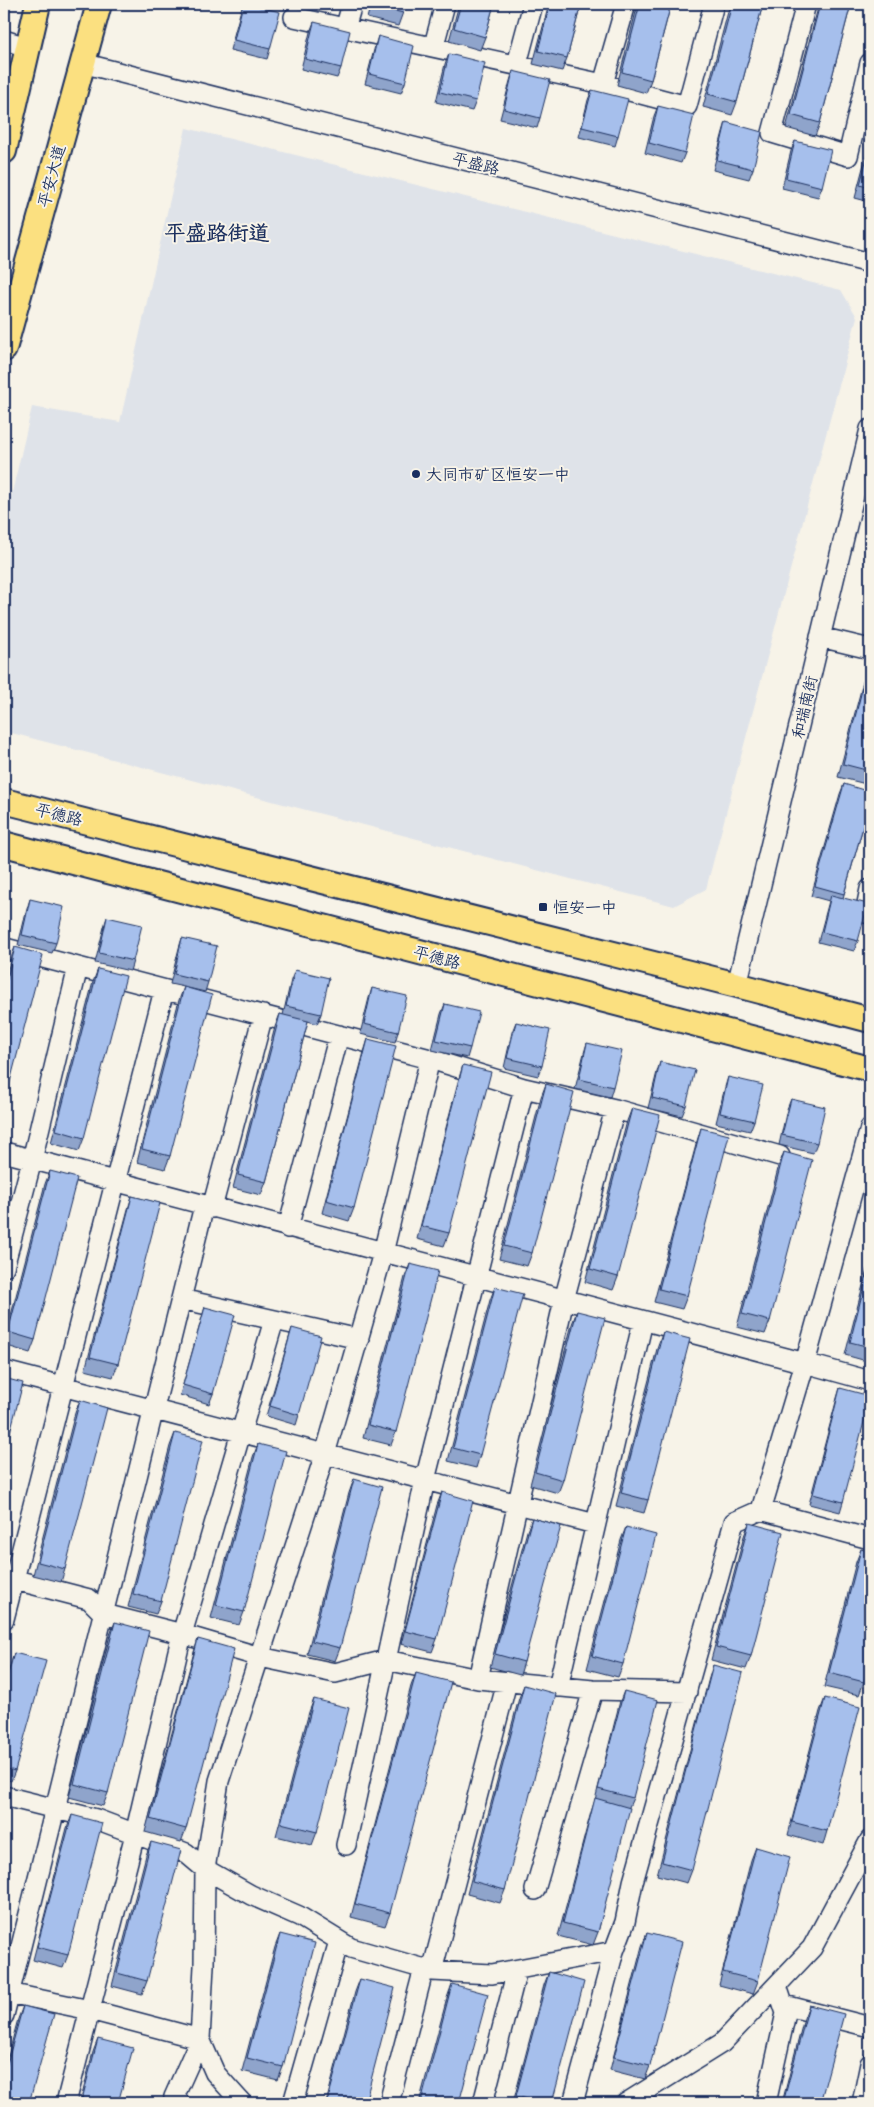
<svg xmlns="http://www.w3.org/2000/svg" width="874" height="2107" font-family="'Balsamiq Sans','LXGW WenKai TC',sans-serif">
<rect width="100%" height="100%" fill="#f7f3e8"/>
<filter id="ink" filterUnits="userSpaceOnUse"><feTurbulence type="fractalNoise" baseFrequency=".02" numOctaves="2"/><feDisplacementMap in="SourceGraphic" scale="10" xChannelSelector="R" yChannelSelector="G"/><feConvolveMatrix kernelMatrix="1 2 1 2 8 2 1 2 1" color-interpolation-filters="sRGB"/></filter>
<g filter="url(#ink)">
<path fill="#dfe3e9" d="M186,128L841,290L857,317L706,889L674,906L4,731V527L32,407L120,422Z"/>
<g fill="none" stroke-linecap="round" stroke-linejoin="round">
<g stroke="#1b2f5e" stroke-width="22">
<path id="minor" d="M806,4L772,133L848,156L870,63
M294,17L603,84L687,106L714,4
M345,29L352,4
M4,40L27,47
M434,45L445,4
M82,63L870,263
M517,64L533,4
M603,84L626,4
M820,637L870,649
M870,889L865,913L870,914
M5,948L430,1059L524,1088L615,1109L780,1156
M737,985L870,429
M4,1152L805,1363L870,1128
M212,1208L263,1015
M288,1228L339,1035
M4,1267L32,1160L78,967
M181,1299L359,1339
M4,1371L595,1524
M761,1510L870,1539
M4,1577L89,1599L104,1614L182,1634L260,1657L335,1673L386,1660L478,1679L593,1690L687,1692
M4,1619L164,990
M478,1679L564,1300L615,1109
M558,1687L643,1321
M4,1796L96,1819L186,1853L205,1869L251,1895L299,1916L351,1948L432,1971L492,1974L614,1951
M346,1845L425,1480L524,1088
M535,1890L593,1690
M432,1971L507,1682
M4,1992L90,2010L200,2039L174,2097L180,2103
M784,2005L870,2027
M4,2015L204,1206
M66,2103L135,1834L182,1634L274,1320
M242,2103L215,2073L200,2039L204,1966L205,1869L219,1781L325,1454L383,1253L430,1059
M293,2103L339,1941
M389,2103L424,1968
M483,2103L517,1970
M573,2103L614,1951L625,1922L633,1882L734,1522L761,1510L805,1363L870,1381
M626,2103L722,2043L812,1948L870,1840
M766,2103L786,2013L777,1986
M862,2103L870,2064"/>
</g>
<g stroke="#1b2f5e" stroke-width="28">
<path id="major" d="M4,151L38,4
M4,349L99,4
M4,801L737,985L870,1020
M4,844L870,1069"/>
</g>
<use href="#minor" stroke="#f7f3e8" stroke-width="19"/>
<use href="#major" stroke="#fbe080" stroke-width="24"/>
</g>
<path fill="#8fa4cb" stroke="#1b2f5e" d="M243,4L270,49L267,59L230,50L240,13Z
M371,4H406L398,26L367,18Z
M459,4H494L485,37L480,50L449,41Z
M549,4H581L567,58L562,71L533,64Z
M638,4H671L651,80L646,93L617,85Z
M730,4H763L737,102L732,115L703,107Z
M819,4H851L820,123L815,136L786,128Z
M314,22L341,68L337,78L301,69L310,32Z
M378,36L405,83L401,93L365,84L375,46Z
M449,54L476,101L472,111L436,102L445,64Z
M513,71L540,118L537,128L500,119L510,81Z
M592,90L618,136L615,146L579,137L588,100Z
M658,106L685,153L681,163L645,153L654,116Z
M726,122L753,169L749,179L713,170L723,132Z
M795,141L822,187L818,197L782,188L791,151Z
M870,141V202L855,198Z
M870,658V785L838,777L867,667Z
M844,784L870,802L843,898L858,941L854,951L818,942L829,901L811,896L840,794Z
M30,899L56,943L52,953L18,945L27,909Z
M107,917L133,961L130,971L95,963L104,927Z
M182,938L208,982L205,992L188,988L170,1156L165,1169L137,1162L179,1000L184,987L170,984L179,948Z
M15,947L4,1105V985L10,961Z
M98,969L84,1138L79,1151L51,1143L93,982Z
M295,970L321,1014L317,1024L308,1021L266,1182L261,1195L233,1188L275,1027L280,1014L283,1015L291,980Z
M372,988L398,1032L395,1042L360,1034L369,998Z
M445,1004L470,1048L467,1058L432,1050L441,1014Z
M516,1022L542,1066L538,1076L504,1068L512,1032Z
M368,1039L354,1208L349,1221L322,1213L364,1052Z
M587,1043L613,1087L610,1097L575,1089L584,1053Z
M660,1062L686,1106L682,1116L648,1108L657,1072Z
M463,1065L449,1233L444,1246L417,1239L459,1078Z
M728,1077L754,1121L750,1131L716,1123L725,1087Z
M546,1084L532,1253L527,1266L499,1259L541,1097Z
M791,1099L817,1143L813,1153L779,1145L787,1109Z
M632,1108L618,1277L613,1290L585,1282L627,1121Z
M701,1128L687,1296L682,1309L654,1302L697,1141Z
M784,1152L770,1321L765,1334L737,1327L779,1165Z
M50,1171L35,1340L30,1353L4,1345V1342L45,1184Z
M132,1196L118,1364L113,1377L85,1370L128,1209Z
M870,1258V1362L845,1355Z
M410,1264L396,1432L391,1445L363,1438L405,1277Z
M495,1287L480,1455L476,1468L448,1461L490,1300Z
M205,1307L213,1394L209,1404L180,1395L202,1317Z
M577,1311L563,1480L558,1493L530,1485L572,1324Z
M292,1328L299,1415L296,1425L266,1416L289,1338Z
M663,1332L648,1500L644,1513L616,1506L658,1345Z
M840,1388L843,1502L840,1512L809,1504L837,1398Z
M80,1400L65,1569L61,1582L33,1575L75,1413Z
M175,1433L161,1601L156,1614L128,1607L170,1446Z
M258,1444L244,1612L239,1625L211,1618L253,1457Z
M354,1479L340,1648L335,1661L307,1654L349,1493Z
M442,1492L437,1639L432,1652L401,1644L437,1505Z
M532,1518L524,1662L520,1675L490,1667L527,1531Z
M749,1523L751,1656L746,1669L711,1660L744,1536Z
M626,1527L623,1664L618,1677L587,1669L621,1540Z
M861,1549L864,1682L859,1695L824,1687L856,1562Z
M115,1622L108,1793L103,1806L69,1797L110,1635Z
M198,1639L186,1829L181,1842L145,1832L194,1652Z
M14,1653L15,1771L11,1781L4,1779V1685Z
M713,1665L692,1870L687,1883L657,1875L709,1678Z
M416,1673L390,1913L385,1926L351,1917L411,1686Z
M524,1685L505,1890L500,1903L467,1894L519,1698Z
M624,1691L633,1798L629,1807L598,1932L593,1945L558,1936L591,1812L595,1800L620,1701Z
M825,1698L827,1831L823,1845L788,1835L820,1711Z
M314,1699L317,1832L312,1845L276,1836L309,1712Z
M72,1815L68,1955L63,1968L33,1960L67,1828Z
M151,1842L147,1981L142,1994L112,1986L146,1855Z
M756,1847L758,1981L753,1994L719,1985L751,1860Z
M647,1933L650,2066L645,2079L610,2070L642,1946Z
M280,1934L283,2067L278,2080L242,2071L275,1947Z
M549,1972L552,2103H513L544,1985Z
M360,1979L365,2103H326L355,1992Z
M452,1984L459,2103H419L447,1998Z
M809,2005L820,2103H782L804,2018Z
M23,2006L4,2103V2071L18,2019Z
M98,2039L118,2103H80L93,2052Z"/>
<path fill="#a6bfec" stroke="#1b2f5e" d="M243,4H248L280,12L270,49L234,40Z
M373,4H406L403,13L372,5Z
M461,4H494L485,37L454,28Z
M550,4H581L567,58L538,51Z
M640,4H671L651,80L622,72Z
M732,4H763L737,102L708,94Z
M820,4H851L820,123L791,115Z
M314,22L350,31L341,68L305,59Z
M378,36L414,46L405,83L369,74Z
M449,54L485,63L476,101L440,92Z
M513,71L550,80L540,118L504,109Z
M592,90L628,99L618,136L582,127Z
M658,106L694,115L685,153L649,143Z
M726,122L762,132L753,169L717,160Z
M795,141L831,150L822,187L786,178Z
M870,146V188L860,185Z
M870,659V771L843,764Z
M844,784L870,792V802L844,894L815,886Z
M831,895L868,904L858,941L822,932Z
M30,899L64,907L56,943L22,935Z
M107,917L142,925L133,961L99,953Z
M182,938L217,946L208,982L174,974Z
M15,947L43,955L4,1105V991Z
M98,969L126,976L84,1138L56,1130Z
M295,970L329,978L321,1014L286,1006Z
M184,987L212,995L170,1156L142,1149Z
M372,988L407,996L398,1032L364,1024Z
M445,1004L479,1012L470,1048L436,1040Z
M280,1014L308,1021L266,1182L238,1175Z
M516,1022L550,1030L542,1066L507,1058Z
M368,1039L396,1046L354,1208L326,1200Z
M587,1043L622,1051L613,1087L579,1079Z
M660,1062L695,1070L686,1106L652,1098Z
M463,1065L491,1072L449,1233L421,1226Z
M728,1077L763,1085L754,1121L720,1113Z
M546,1084L574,1092L532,1253L504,1246Z
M791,1099L825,1107L817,1143L782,1135Z
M632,1108L660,1115L618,1277L590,1269Z
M701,1128L729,1135L687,1296L659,1289Z
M784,1152L812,1160L770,1321L742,1314Z
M50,1171L77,1178L35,1340L8,1332Z
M132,1196L160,1203L118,1364L90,1357Z
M870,1263V1347L850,1342Z
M410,1264L438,1271L396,1432L368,1425Z
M495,1287L523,1294L480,1455L453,1448Z
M205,1307L235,1315L213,1394L183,1385Z
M577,1311L605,1318L563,1480L535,1472Z
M292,1328L321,1336L299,1415L270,1406Z
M663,1332L690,1339L648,1500L621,1493Z
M4,1378L23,1383L4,1455Z
M840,1388L870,1396V1399L843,1502L813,1494Z
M80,1400L107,1408L65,1569L38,1562Z
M175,1433L203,1440L161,1601L133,1594Z
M258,1444L286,1451L244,1612L216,1605Z
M354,1479L382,1487L340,1648L312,1641Z
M442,1492L473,1501L437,1639L405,1631Z
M532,1518L561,1526L524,1662L495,1654Z
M749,1523L783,1532L751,1656L716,1647Z
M626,1527L656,1535L623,1664L592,1656Z
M861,1549L870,1552V1656L864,1682L829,1673Z
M115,1622L149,1631L108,1793L74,1784Z
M198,1639L234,1649L186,1829L150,1819Z
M14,1653L46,1661L15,1771L4,1768V1688Z
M713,1665L743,1673L692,1870L662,1862Z
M416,1673L451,1682L390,1913L355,1904Z
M524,1685L556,1694L505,1890L472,1881Z
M624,1691L658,1700L633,1798L598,1789Z
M825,1698L860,1707L827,1831L792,1822Z
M314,1699L349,1708L317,1832L281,1823Z
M595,1798L630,1808L598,1932L563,1923Z
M4,1799L8,1800L4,1816Z
M72,1815L102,1823L68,1955L37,1947Z
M151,1842L181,1850L147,1981L117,1973Z
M756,1847L790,1857L758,1981L723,1972Z
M647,1933L682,1942L650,2066L614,2057Z
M280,1934L315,1943L283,2067L247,2058Z
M549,1972L584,1982L552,2103H544L516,2096Z
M360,1979L395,1988L365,2103H327Z
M452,1984L488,1994L459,2103H421Z
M809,2005L844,2014L820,2103H783Z
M23,2006L54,2014L29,2103H4V2075Z
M98,2039L133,2048L118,2103H81Z"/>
</g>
<g fill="#1b2f5e" stroke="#f7f3e8" stroke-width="2">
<circle cx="416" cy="474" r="5"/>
<rect x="538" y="902" width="10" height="10" rx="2.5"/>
</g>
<g text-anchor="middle" stroke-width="4" stroke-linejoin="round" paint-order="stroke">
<g font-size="16" fill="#1b2f5e" stroke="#f7f3e8">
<text transform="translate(476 163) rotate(14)" y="6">平盛路</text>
<text transform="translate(51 176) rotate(-75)" y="6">平安大道</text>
<text transform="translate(804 707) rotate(-77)" y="6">和瑞南街</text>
<text transform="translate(59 814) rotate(14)" y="6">平德路</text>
<text transform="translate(437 957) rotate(15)" y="6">平德路</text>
</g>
<g font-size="16" fill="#1b2f5e" stroke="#f7f3e8" text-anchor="start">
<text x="426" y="480">大同市矿区恒安一中</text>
<text x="553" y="913">恒安一中</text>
</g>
<g font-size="21" font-weight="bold" fill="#1b2f5e" stroke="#f7f3e8">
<text x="217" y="240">平盛路街道</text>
</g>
</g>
<rect width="874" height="2107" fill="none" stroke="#f7f3e8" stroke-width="20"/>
<rect x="10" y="10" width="854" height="2087" fill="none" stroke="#1b2f5e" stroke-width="2" filter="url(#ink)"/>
</svg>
